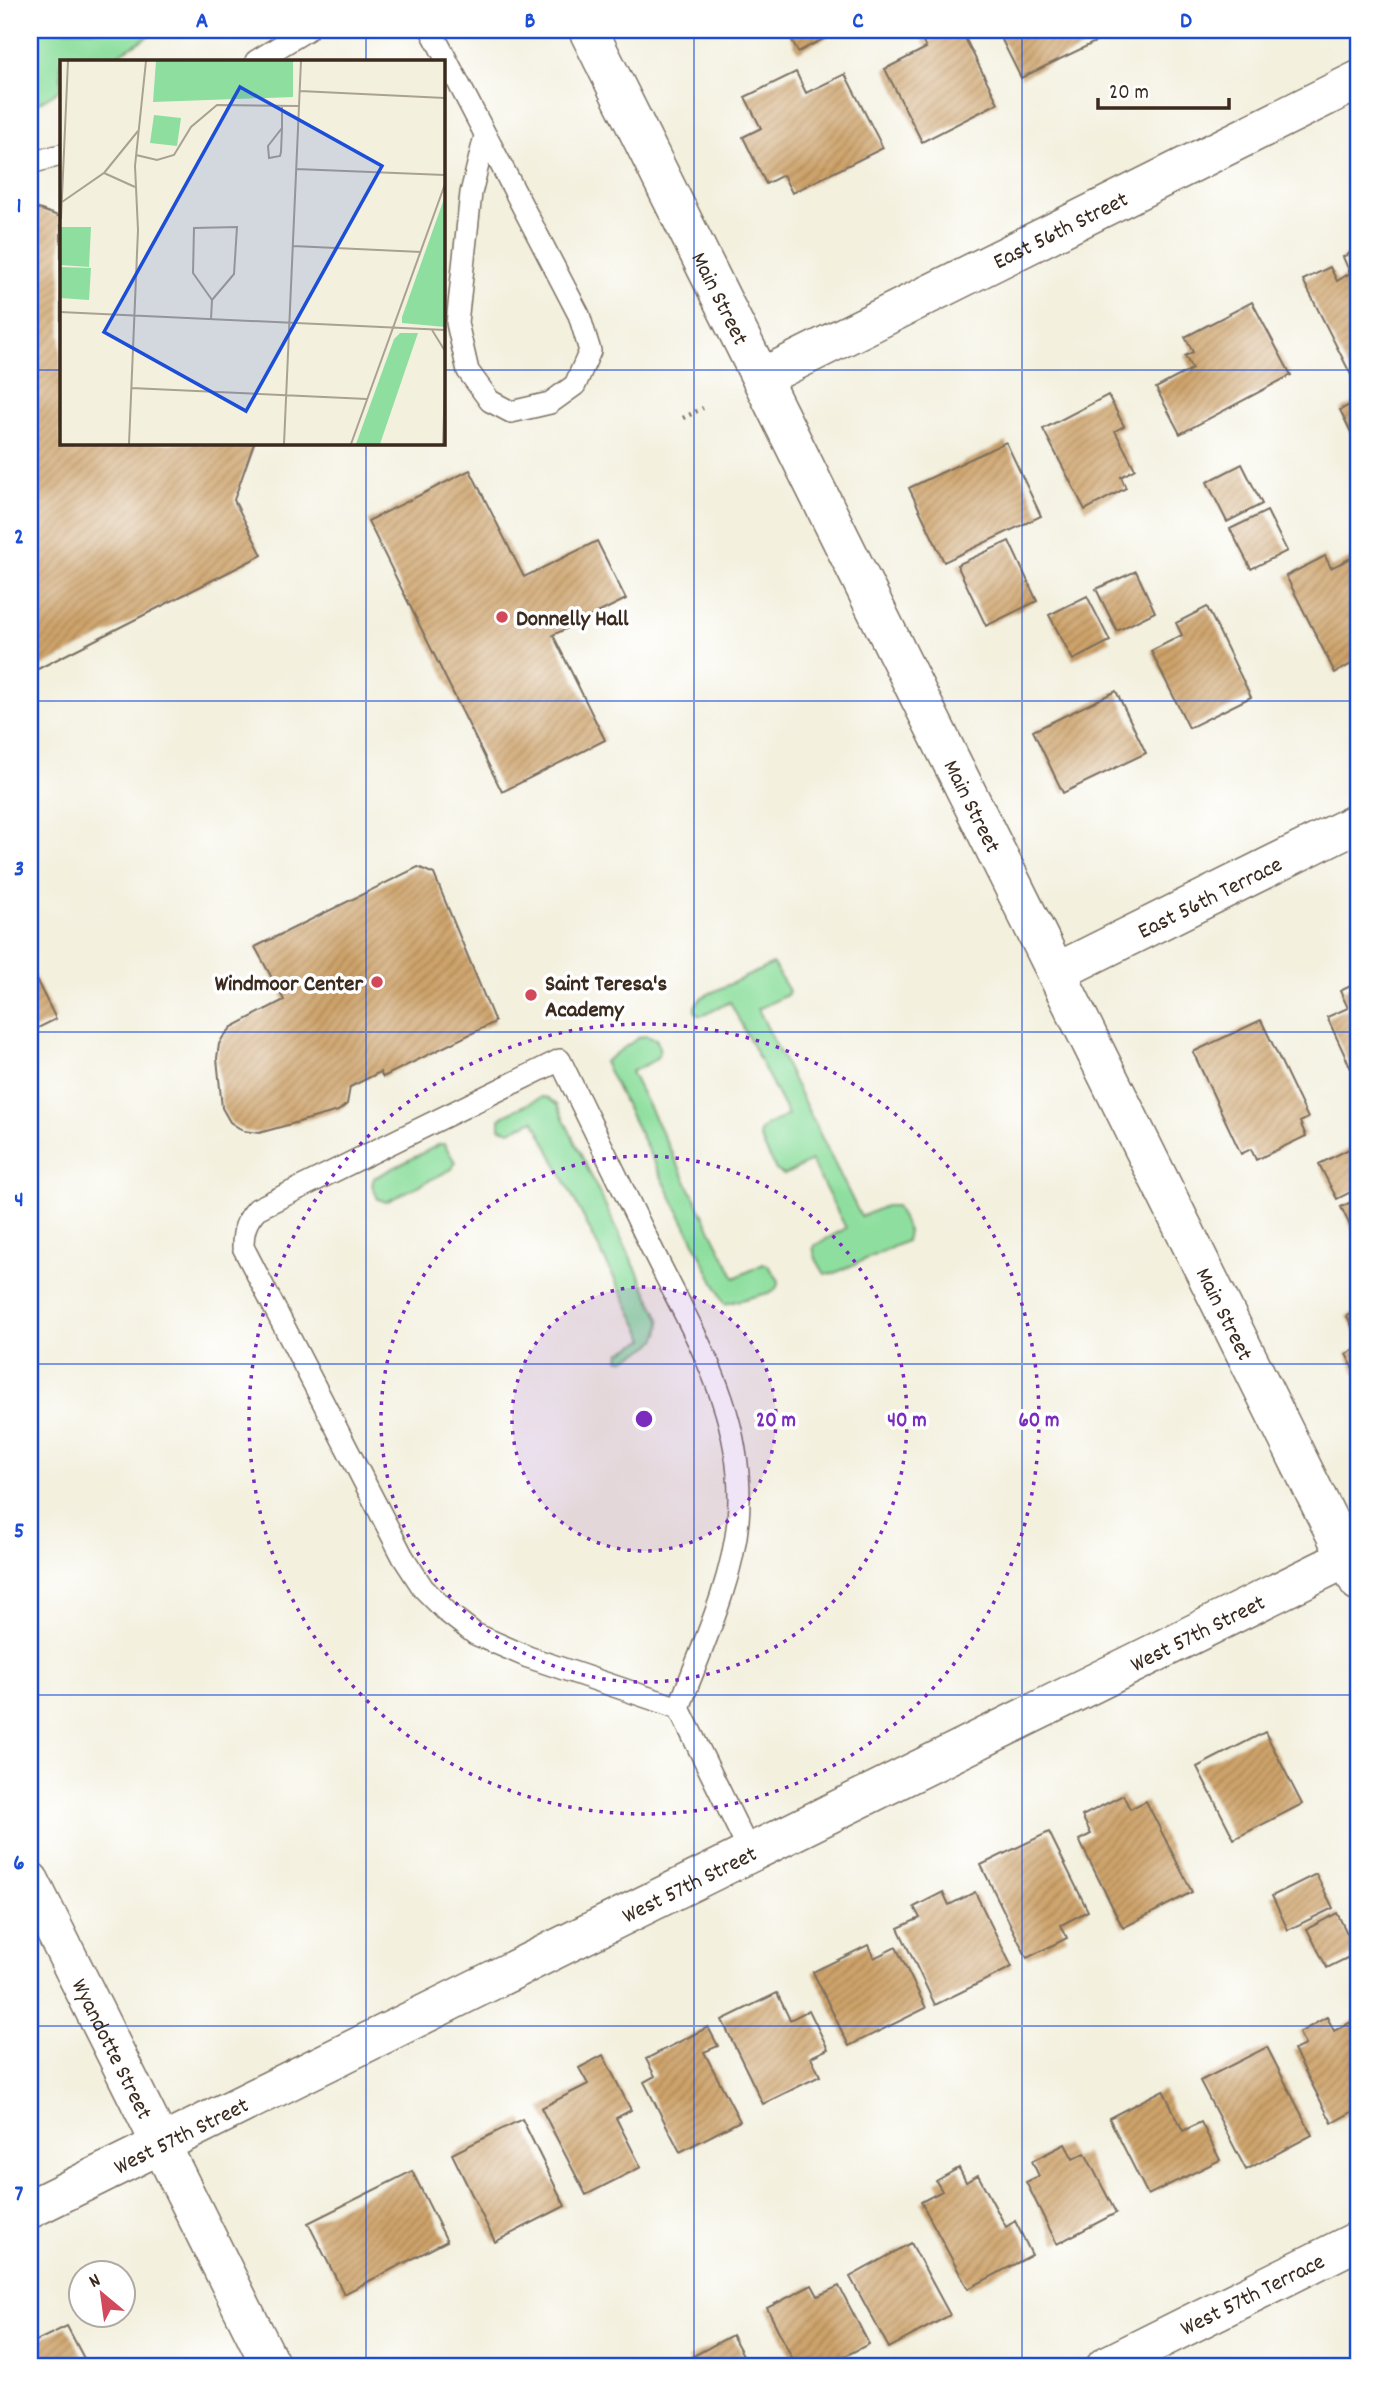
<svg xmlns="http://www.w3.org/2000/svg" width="1389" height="2396" font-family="Dekko,sans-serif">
<defs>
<pattern id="building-hatch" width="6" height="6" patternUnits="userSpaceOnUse" patternTransform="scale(1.75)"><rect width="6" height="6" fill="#cea36b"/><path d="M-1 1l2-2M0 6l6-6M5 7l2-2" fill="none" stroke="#a88557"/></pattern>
</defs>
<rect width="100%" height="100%" fill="#fff"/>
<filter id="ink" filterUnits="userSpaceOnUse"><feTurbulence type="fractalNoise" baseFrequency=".0143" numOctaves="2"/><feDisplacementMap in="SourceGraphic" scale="14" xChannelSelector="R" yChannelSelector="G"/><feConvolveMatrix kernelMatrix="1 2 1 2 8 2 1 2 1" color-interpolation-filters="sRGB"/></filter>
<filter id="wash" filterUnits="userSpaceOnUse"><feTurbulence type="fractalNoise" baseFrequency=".00686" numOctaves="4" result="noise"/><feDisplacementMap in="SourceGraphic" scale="28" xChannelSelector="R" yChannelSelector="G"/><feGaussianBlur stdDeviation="1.57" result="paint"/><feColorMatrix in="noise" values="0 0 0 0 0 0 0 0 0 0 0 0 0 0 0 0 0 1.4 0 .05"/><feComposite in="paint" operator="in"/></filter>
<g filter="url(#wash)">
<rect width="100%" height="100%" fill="#f3f0de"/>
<path fill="#8edf9f" stroke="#64845e" stroke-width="2" d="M30,30H159L107,61H61V89L30,108Z
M773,964L789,991L787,995L758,1009L861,1217L885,1206H896L908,1231L906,1241L833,1274H825C820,1266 812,1255 814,1246L846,1228L811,1161L784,1175L776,1170L759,1136C761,1124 778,1121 788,1115L730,1002L704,1015H698L695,1011V1006L702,997Z
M645,1036L656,1039C668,1061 646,1063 631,1072L735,1278L763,1264L768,1265L779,1281L776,1289L768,1293L725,1304L604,1062L638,1038Z
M542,1097L548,1098L557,1105L661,1321C661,1347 642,1350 622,1360L619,1359L620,1353L645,1339L534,1120L510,1131L500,1128V1119L506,1114Z
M440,1144H444L455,1162L452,1169L386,1202L378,1199L372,1185L374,1178Z"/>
<g id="blocks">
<path fill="url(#building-hatch)" d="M787,30H841L798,52Z
M917,30H961L998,103L922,142L885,69L926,48Z
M997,30H1115L1116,32L1021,78Z
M796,72L806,93L845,74L883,148L792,193L783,175L766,184L743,137L761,128L745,97Z
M30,206L61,217V443H254L234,500L262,555L30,673Z
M1359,248V371L1351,375L1303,280L1330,267L1337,281L1350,273L1343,257Z
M1252,302L1291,375L1180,434L1156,388L1192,369L1185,356L1193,352L1185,337Z
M1108,395L1124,426L1115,431L1135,469L1121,477L1126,488L1085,510L1043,429Z
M1359,400V449L1340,410Z
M1006,442L1041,516L944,562L909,488Z
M1242,464L1262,504L1227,522L1207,482Z
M470,470L524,577L597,541L626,599L553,635L605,740L502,792L368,521Z
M1267,511L1287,551L1251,569L1230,529Z
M1009,541L1037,601L986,626L957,565Z
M1359,554V660L1335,673L1286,576L1325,556L1331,568Z
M1136,571L1155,612L1117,631L1096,589Z
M1087,596L1110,641L1073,660L1049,615Z
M1207,607L1251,697L1189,728L1151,651L1182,635L1176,623Z
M1116,691L1146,753L1063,793L1033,731Z
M418,867L434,874L495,1022L383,1077L380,1072L350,1087L347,1104L338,1111L259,1133L244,1131L236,1126L230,1122L222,1108L217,1058L219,1044L223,1037L232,1027L284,1000L255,947Z
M30,967L56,1019L30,1032Z
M1359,982V1086L1327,1017L1348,1008L1340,991Z
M1261,1020L1308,1118L1300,1122L1306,1136L1256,1160L1251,1149L1241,1154L1193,1052Z
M1359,1144V1188L1337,1199L1319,1164Z
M1359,1198V1244L1341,1207Z
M1359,1310V1340L1347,1316Z
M1359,1347V1380L1346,1354Z
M1265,1732L1302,1804L1234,1839L1197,1767Z
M1123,1795L1130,1809L1146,1801L1192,1892L1123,1928L1079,1840L1091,1834L1082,1816Z
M1049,1832L1088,1911L1061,1925L1067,1938L1027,1958L981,1865Z
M1316,1874L1333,1908L1288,1930L1272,1896Z
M943,1892L949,1905L975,1892L1012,1967L935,2005L898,1928L920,1918L914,1907Z
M1337,1913L1357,1953L1327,1968L1307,1929Z
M868,1945L874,1958L896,1947L926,2008L849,2046L813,1972Z
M777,1993L790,2020L809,2010L828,2049L811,2057L820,2076L763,2104L722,2020Z
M1327,2017L1334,2031L1359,2018V2108L1332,2123L1294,2050L1305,2045L1299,2033Z
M708,2027L718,2046L704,2052L740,2121L680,2152L644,2082L655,2076L646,2059Z
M1267,2047L1312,2135L1246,2170L1200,2081Z
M603,2055L631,2110L616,2118L641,2167L586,2195L541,2108L588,2084L579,2068Z
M1163,2090L1183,2131L1201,2122L1220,2160L1148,2195L1109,2118Z
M522,2119L565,2206L495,2242L452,2154Z
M1065,2144L1073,2159L1085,2153L1116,2213L1057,2244L1026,2182L1039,2176L1032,2161Z
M959,2168L966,2182L978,2175L1006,2227L1015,2221L1032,2255L968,2289L921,2202L942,2191L936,2181Z
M412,2171L447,2241L344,2294L308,2223Z
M911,2243L950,2315L889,2348L850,2277Z
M812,2285L818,2296L839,2286L869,2344L825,2366H796L767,2308Z
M67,2326L88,2366H30V2344Z
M732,2335L749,2366H692L688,2359Z"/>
</g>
</g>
<g filter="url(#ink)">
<use href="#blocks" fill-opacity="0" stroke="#7b6f61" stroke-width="2"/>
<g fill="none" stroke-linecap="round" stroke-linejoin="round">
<g stroke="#7b6f61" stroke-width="24">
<path id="service" d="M431,30L579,315L590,351L575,385L550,403L511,412L490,401L468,371L457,323L471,193L485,136
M256,61L307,30
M30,163L61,155
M679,1708L528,1657L475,1634L448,1613L423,1588L403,1557L243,1247C243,1230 246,1221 257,1209L560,1060C591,1124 622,1188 653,1251C697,1340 747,1418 738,1521C732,1584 701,1649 679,1708L750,1853"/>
</g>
<g stroke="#7b6f61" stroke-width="41">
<g id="minor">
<path id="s1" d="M588,30L1359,1582"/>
<path id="s2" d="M761,378L1359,80"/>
<path id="s3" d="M1057,972L1359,822"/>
<path id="s4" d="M30,1881L271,2366"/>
<path id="s5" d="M30,2209L1359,1552"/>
<path id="s6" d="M1106,2366L1359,2240"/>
</g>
</g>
<path stroke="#7b6f61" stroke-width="4.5" stroke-dasharray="2 5" stroke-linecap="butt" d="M683,418L703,408"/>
<use href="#service" stroke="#fff" stroke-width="21"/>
<use href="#minor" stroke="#fff" stroke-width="38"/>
</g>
</g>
<path fill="none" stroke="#1d4ed8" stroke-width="2" stroke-opacity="0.55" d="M366,30V61M694,30V2366M1022,30V2366M30,370H61M443,370H1359M366,443V2366M30,701H1359M30,1032H1359M30,1364H1359M30,1695H1359M30,2026H1359"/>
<circle cx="644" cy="1419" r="132" fill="#7b2cbf" fill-opacity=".12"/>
<g fill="none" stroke="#7b2cbf" stroke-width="3.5" stroke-dasharray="3.5 7">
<circle cx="644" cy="1419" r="132"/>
<circle cx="644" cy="1419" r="263"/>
<circle cx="644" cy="1419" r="395"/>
</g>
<g fill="#d1495b" stroke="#fff" stroke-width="2.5">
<circle cx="502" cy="617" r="7"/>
<circle cx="377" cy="982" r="7"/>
<circle cx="531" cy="995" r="7"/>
</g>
<g text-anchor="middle" stroke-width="7" stroke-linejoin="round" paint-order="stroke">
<g font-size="23" fill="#3b2a1e" stroke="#fff">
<text dy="8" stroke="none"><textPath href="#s2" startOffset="334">East 56th Street</textPath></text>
<text dy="8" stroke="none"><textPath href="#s1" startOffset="299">Main Street</textPath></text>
<text dy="8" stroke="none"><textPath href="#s1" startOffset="866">Main Street</textPath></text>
<text dy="8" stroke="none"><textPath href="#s3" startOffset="170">East 56th Terrace</textPath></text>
<text dy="8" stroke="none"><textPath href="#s1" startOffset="1433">Main Street</textPath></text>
<text dy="8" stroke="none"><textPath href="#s5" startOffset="1302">West 57th Street</textPath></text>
<text dy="8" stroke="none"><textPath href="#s5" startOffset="735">West 57th Street</textPath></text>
<text dy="8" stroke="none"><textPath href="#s4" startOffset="187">Wyandotte Street</textPath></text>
<text dy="8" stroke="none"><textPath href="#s5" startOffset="168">West 57th Street</textPath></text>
<text dy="8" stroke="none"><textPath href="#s6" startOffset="163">West 57th Terrace</textPath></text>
</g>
<g font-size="23" font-weight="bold" fill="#3b2a1e" stroke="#fff" text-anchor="start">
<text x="516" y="625">Donnelly Hall</text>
<text x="363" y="990" text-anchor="end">Windmoor Center</text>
<text x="545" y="990">Saint Teresa's<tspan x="545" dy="26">Academy</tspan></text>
</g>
</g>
<g transform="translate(60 60)">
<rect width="385" height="385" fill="#f3f0de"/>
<path d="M96,1H233V37L93,42ZM0,167H31L29,207L0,205Z" fill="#8edf9f"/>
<path d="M94,55L121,58L117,86L90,83ZM385,136V267L342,263V257ZM0,207L31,208L29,240L0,238ZM340,273H358L320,384H296L334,279Z" fill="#8edf9f"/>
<path fill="none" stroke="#a9a191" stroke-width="2" d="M240,31L385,38M222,68L208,86L209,98L220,96L221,92L222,68V47M76,95L97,100L114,95L131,67L157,45L239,46M236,109L385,115M44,113L78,71M2,142L44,113L75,127M1,159L8,1M233,186L361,192M0,252L385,270M151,259L152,240L174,214L177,167L134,168L133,213L152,240M372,270L385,291M71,328L307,339M69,384L78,170L75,106L86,1M224,384L241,1M291,384L385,124M383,384L385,324"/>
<path fill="#1d4ed8" fill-opacity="0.15" stroke="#1d4ed8" stroke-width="3.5" d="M180,27L322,106L186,351L44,272Z"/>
<rect width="385" height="385" fill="none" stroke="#3b2a1e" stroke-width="3.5"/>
</g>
<circle cx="644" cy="1419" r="10" fill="#7b2cbf" stroke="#fff" stroke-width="3.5"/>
<g font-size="21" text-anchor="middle" font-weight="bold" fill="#7b2cbf" stroke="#fff" stroke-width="7" stroke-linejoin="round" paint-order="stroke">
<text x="776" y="1426">20 m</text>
<text x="907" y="1426">40 m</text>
<text x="1039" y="1426">60 m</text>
</g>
<rect width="1389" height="2396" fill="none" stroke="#fff" stroke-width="77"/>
<g transform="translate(102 2294) rotate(331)"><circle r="33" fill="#ffffff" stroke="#b1aaa5" stroke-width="2"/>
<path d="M0-5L12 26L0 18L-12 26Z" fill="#d1495b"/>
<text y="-10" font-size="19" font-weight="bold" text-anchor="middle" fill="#3b2a1e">N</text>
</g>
<path d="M1098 98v10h131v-10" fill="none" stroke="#3b2a1e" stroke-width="3.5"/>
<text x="1109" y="98" font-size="21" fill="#3b2a1e" stroke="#ffffff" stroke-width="5" paint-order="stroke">20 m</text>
<rect x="38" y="38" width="1312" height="2320" fill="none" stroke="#1d4ed8" stroke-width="2.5"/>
<g font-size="23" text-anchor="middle" font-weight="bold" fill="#1d4ed8">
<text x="202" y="27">A</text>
<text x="530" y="27">B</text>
<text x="858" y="27">C</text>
<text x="1186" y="27">D</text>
<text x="19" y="212">1</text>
<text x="19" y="543">2</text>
<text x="19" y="875">3</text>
<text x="19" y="1206">4</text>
<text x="19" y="1537">5</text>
<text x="19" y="1869">6</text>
<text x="19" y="2200">7</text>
</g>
</svg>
